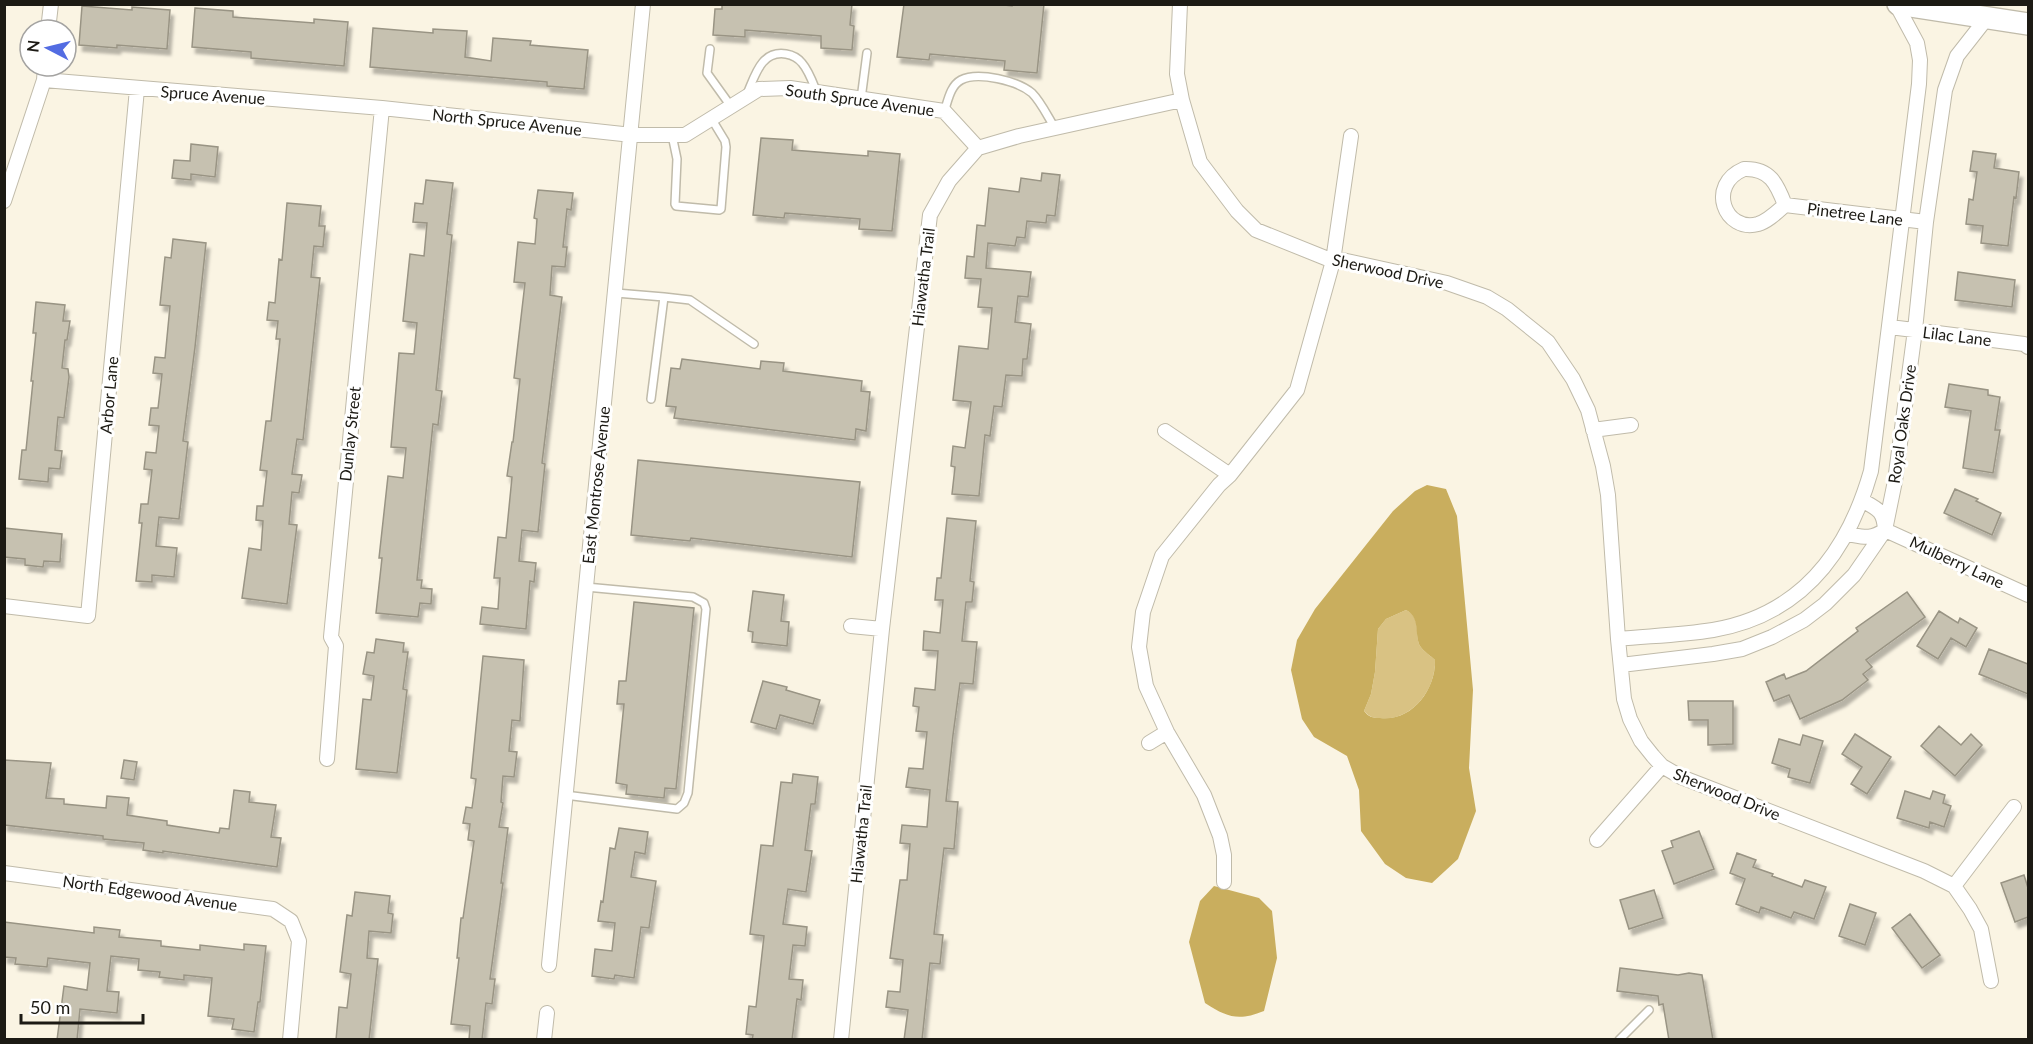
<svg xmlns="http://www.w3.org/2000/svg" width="2033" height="1044" font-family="Lato,sans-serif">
<defs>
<filter id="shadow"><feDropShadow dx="3.5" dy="6" stdDeviation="1.5" flood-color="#0004"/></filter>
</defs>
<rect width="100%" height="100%" fill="#faf4e3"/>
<path fill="#d9c283" d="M1406,610C1422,618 1414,634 1420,646C1423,651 1431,656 1435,660C1436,689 1412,722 1380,718C1372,718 1370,717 1364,711L1371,694L1375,672L1378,629L1386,619Z"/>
<path fill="#c9ae5e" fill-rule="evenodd" d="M1427,485L1446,489L1457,516L1473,690L1469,768L1476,811L1458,859L1432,883L1406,878L1385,864L1361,831L1359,790L1347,756L1314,737L1302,719L1291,670L1297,640L1315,609L1393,511L1415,491ZM1406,610C1421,618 1414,634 1420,646C1423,651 1431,656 1435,660C1436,689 1412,722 1380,718C1372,718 1369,717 1364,711L1371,694L1375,672L1378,629L1386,619Z
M1214,886L1259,898L1272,911L1277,958L1264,1011C1239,1021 1228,1018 1205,1003L1189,942L1200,901Z"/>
<path fill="#c6c1b0" stroke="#999484" stroke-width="1.5" filter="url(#shadow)" d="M722,4H852L850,25L854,26L852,50L821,48V36L745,30V37L713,35L715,9H722Z
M904,4H995L1012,6V4H1044L1037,73L1004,70L1005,61L930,54L929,60L897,57Z
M82,6L132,10V7L170,10L167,49L117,45V48L79,45Z
M195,8L233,11V17L314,23V19L348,22L344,66L251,58V52L192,47Z
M373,28L433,33V29L467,31L465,57L491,61L493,38L531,41L530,45L588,50L584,89L547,86V82L370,67Z
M761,138L793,140L792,150L868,156V151L900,154L892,231L859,229L860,219L785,213L784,218L753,215Z
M191,144L218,147L215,177L191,174V180L172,178L174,160L190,161Z
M1973,151L1996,154L1994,168L2019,172L2016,198L2014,197L2008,246L1981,243L1983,226L1966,224L1969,199L1973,200L1977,172L1970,171Z
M1042,173L1060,175L1055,216L1047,215L1046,223L1027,221L1025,238L1017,237L1015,246L988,243L986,268L1031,272L1028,297L1018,296L1015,322L1031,324L1027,359H1023L1022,376L1006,375L1002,407L994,406L990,436L985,435L979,496L952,494L955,467L951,466L953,446L965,448L971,402L953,400L959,346L988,349L992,308L978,307L981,279L965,278L967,256L974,257L977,225L985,226L989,188L1019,192L1021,178L1041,181Z
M426,180L453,183L447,234L452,235L436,390L442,391L438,425L433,424L417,580H422L421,588L432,589L431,604L420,603L418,617L376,613L382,558H379L388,476L403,478L406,448L391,447L399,353L414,354L417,323L403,321L410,254L424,256L427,223L413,222L415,203L423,204Z
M538,190L573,193L571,210L567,209L563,247H567L565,267L552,266L550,295L562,297L542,463L545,464L538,532L522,530L519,561L536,563L534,582L530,581L526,629L480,624L482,607L498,609L500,578H494L498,537L506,538L512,477L507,476L512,442H513L520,379L514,378L525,283L514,282L518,242L535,244L537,219L534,218Z
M287,203L321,206L319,226H325L323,247L314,246L311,277L320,278L303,440L297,439L292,474L302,475L299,493L292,492L289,524L297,525L287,604L242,598L249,548L261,550L263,521L256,520L257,506H263L267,471L260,470L266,421H271L280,339H276L278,321L267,320L269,302L275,303L279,259L282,260Z
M173,239L206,243L195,347L183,441L188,442L179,519L159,517L156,546L177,548L174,577L152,575V582L136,581L142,523H139L141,504H148L152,470L144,469L146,452L156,453L159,426L149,425L151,408H158L162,374L153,373L155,357L165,358L170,306L160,305L165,257L171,258Z
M1958,272L2015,280L2012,307L1955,300Z
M36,302L65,305L63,321H70L67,340H65L62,368L68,369L69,377L64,418L58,417L55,450L62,451L60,469L49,468L48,482L19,479L22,450H26L33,381H31L36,333H33Z
M682,359L760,369L761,361L784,363L783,371L862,381L861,391L870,392L866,431L856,429L855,440L674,418L676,407L666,406L671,368L680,369Z
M1949,384L1988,390V395L2000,397L1995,430H2000L1993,473L1963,468L1971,411L1945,407Z
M638,460L860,482L852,557L691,538L690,541L631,535Z
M1955,489L1978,499L1976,501L2001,513L1992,535L1944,513Z
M947,518L976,521L970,581L974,582L972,602H966L962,641L977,642L973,684L960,683L953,735L946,801L958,802L954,849L944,848L934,934L943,935L940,964L930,963L922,1040H904L908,1010L886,1007L888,991L900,992L903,960L890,958L900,880H907L910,844L900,843L902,825L927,827L930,790L906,787L909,768L923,769L927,732L916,731L919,707L913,706L915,688L935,690L938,651L923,650L924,631L940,633L943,600H935L937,578H941Z
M4,528L62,534L60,562L44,561L43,567L25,565V559L4,557Z
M753,591L784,595L781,621L789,622L787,646L752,642L753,632L748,631Z
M1907,592L1925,617L1866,660L1872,667L1863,674L1868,680L1842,700L1800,719L1789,695L1774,701L1766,682L1784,674L1786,679L1806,671L1858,631L1856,628Z
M634,602L694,608L676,789L665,788L664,798L626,794L627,785L616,783L624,704H617L619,681H626Z
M1939,611L1958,623L1960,618L1977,628L1966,647L1951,638L1938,659L1917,646Z
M376,639L404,643L403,652H408L403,689L407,690L397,773L356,769L363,699L371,700L374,676L363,674L367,652L374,653Z
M1989,649L2028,664V694L1979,674Z
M483,656L524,660L520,721L512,720L509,751L517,752L514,777L503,776L501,802L503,803L499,827L508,828L501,883H503L490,979H495L492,1004L486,1003L482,1040H469L470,1026L451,1024L459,958H457L461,918H463L474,841L468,840L470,824L463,823L466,807L472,808L476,779L471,778Z
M763,681L787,687L786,690L820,700L813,724L780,715L776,729L751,722Z
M1688,701H1733V744L1708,745V720H1689Z
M1939,726L1961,745L1971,734L1982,745L1955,776L1921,746Z
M1855,734L1891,757L1867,794L1851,784L1862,767L1842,754Z
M1803,735L1823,741L1810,783L1788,777L1790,769L1772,763L1779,739L1800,745Z
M4,760L51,763L46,798L64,799V804L106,808L107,796L129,798L127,815L167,821V825L219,833L220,828L229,829L234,790L250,792L249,802L276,805L271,837L281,838L277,867L163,851V853L143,850L144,843L103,839V836L4,825Z
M124,760L137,762L134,780L121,778Z
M793,774L818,777L815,804H811L805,850L812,851L806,892L788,889L783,924L807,927L805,946L793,945L789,979L803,980L801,1000L797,999L792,1040H752L753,1035L746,1034L749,1006L756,1007L764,936L750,934L761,845L773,846L781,782L792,783Z
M1905,791L1930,799L1933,791L1945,795L1943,803L1951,806L1944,827L1930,822L1929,828L1897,818Z
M619,828L648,832L645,854L635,852L631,877L656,881L649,928L641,927L634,978L615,975L614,979L592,976L595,949L612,951L615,923L598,921L601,901L603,902L610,848L615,849Z
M1699,831L1714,869L1674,884L1662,851L1673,847L1671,841Z
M1737,853L1756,860L1753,867L1773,874L1772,876L1802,887L1805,880L1826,887L1814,919L1794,912L1791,918L1761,907L1759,913L1736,904L1745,879L1730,873Z
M2024,875L2028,888V917L2015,922L2001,883Z
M1654,890L1663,918L1629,929L1620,900Z
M355,892L390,896L388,913L393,914L391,933L369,931L367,958L378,959L369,1040H336L339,1007L347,1008L351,974L340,972L347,915L352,916Z
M1850,904L1876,913L1865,945L1839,936Z
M1910,914L1940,955L1922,968L1892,928Z
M4,922L94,933V927L120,930L119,937L161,941V946L200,950V945L244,950V944L266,946L260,1002H258L254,1032L232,1029L234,1019L208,1016L212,978L184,975V980L159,977L160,972L138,970L139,959L111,956L107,991L119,992L117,1013L80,1009L77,1040H57L64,986L87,990L90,963L48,958L47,967L15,964L16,958L4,957Z
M1620,968L1678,975L1689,973L1702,975L1713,1040H1669L1663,1004L1659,1005L1658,996L1617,991Z"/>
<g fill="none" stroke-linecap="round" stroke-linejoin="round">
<g stroke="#c0bbaa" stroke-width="10">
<path id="service" d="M710,49L707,73L730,105
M747,94C755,76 761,50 786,54C792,55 798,58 802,63C809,71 813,83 817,93
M861,99L867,53
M944,112C948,101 950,86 961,80C978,71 1018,81 1032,93C1041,102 1048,117 1055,128
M672,135L677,159L675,204L676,206L719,210L721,209L726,147L725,141L711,118
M616,293L664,297L651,399
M664,297L690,300L754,344
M565,795L677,809L684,803L688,793L706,609L704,603L693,597L586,587
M1619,1040L1649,1010"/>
</g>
<g stroke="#c0bbaa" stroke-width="16">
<path id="minor" d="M1180,4L1177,74L1182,100L1200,162L1237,211L1256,230L1333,261
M48,30L51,4
M44,80L382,108L632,135H685L759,89L790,88L944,111L978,148
M1744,169C1770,168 1777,184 1785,205C1777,212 1768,221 1758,224C1725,233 1706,185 1744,169Z
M4,201L44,80L45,66
M1785,205L1926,222
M1333,258L1447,283L1487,297L1507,309L1548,342L1573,379L1588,410L1603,466L1608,495L1618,639L1624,699L1630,719L1641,741L1653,756L1662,766L1681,777L1924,871L1954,886L1970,909L1981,929L1991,981
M1333,261L1351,136
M1890,327L2024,344L2028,347
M1593,430L1631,425
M1165,431L1230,475
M1885,530L2028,595
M1848,534C1864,537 1870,540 1885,530C1884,511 1878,509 1863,501
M4,606L88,616L137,89
M851,626L882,629
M1618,639C1649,636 1682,635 1713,630C1801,615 1848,552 1871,471L1919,84L1920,60L1917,43L1896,4
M1621,665L1713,654L1742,649L1772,637L1804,620L1825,604L1854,575L1885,530L1895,481L1915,330L1926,222L1945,90L1957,56L1986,19
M1149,743L1167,732
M327,759L336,646L331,637L382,108
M1597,840L1662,766
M4,873L273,909L291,921L299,941L290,1040
M1224,882V855L1220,836L1204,795L1167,732L1146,686L1139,647L1143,612L1162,556L1219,485L1230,475L1297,390L1333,261
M1954,886L2014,807
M549,965L643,4
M544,1040L547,1013
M841,1040L882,629L930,215L949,181L978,148L1019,136L1182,100"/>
</g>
<g stroke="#c0bbaa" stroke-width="24">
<path id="trunk" d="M1898,4L2028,24"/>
</g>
<use href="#service" stroke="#fff" stroke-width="7"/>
<use href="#minor" stroke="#fff" stroke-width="14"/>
<use href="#trunk" stroke="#fff" stroke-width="21"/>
</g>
<g text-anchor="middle" stroke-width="6" stroke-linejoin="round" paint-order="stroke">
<g font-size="16" fill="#1c1a14" stroke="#fff">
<text transform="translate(213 95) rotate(4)" y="6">Spruce Avenue</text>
<text transform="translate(860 100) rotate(8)" y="6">South Spruce Avenue</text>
<text transform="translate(507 122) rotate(6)" y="6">North Spruce Avenue</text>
<text transform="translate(1855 214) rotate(7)" y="6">Pinetree Lane</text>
<text transform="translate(1388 271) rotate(12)" y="6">Sherwood Drive</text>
<text transform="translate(923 277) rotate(-83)" y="6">Hiawatha Trail</text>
<text transform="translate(1957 336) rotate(7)" y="6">Lilac Lane</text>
<text transform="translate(109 395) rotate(-85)" y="6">Arbor Lane</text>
<text transform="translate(1902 424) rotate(-82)" y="6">Royal Oaks Drive</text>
<text transform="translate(350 434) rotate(-84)" y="6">Dunlay Street</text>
<text transform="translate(596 485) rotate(-84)" y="6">East Montrose Avenue</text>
<text transform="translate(1957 562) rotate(25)" y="6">Mulberry Lane</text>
<text transform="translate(1727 794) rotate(22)" y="6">Sherwood Drive</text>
<text transform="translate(861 834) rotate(-84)" y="6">Hiawatha Trail</text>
<text transform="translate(150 893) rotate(8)" y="6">North Edgewood Avenue</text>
</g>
</g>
<rect width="2033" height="1044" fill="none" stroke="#1c1a14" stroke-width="12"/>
<g transform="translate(48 48) rotate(277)"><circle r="28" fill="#ffffff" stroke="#a4a3a1" stroke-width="1.5"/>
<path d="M0-4.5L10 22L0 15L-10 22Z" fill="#536ce2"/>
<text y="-9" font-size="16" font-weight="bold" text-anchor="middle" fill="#1c1a14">N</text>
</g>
<path d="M21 1014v9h122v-9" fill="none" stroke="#1c1a14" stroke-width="3"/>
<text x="30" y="1014" font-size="18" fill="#1c1a14" stroke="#ffffff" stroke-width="4.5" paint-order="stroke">50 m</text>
</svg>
